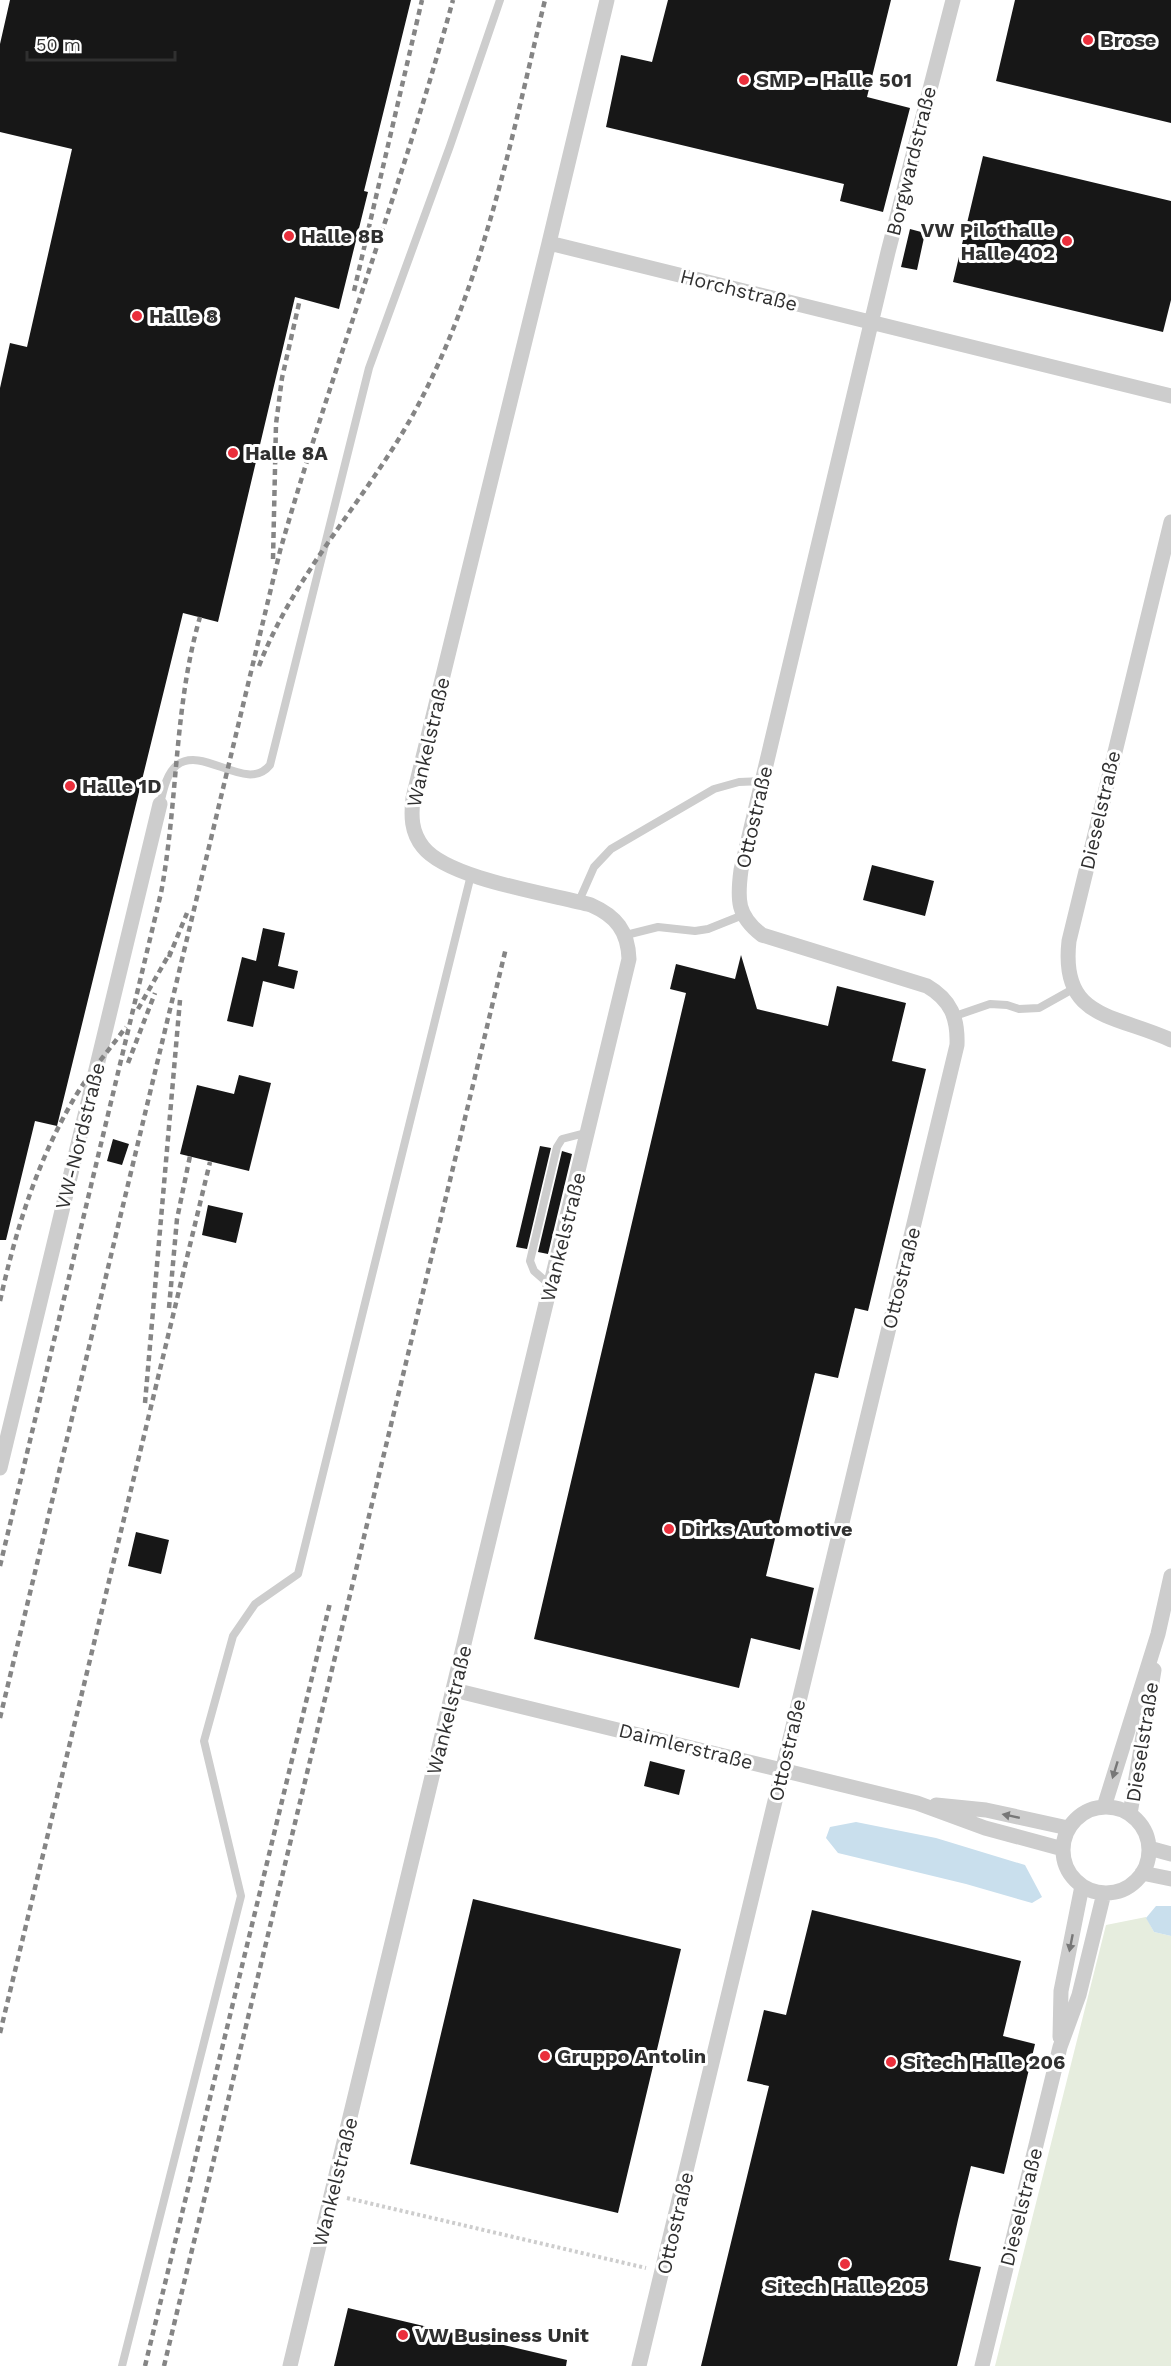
<svg xmlns="http://www.w3.org/2000/svg" width="1171" height="2366" font-family="'Work Sans',sans-serif">
<rect width="100%" height="100%" fill="#fff"/>
<path fill="#e6edde" d="M1146,1917L1154,1932L1171,1936V2366H995L1106,1925Z"/>
<path fill="#c9dfed" d="M856,1822L936,1838L1025,1865L1042,1897L1032,1903L966,1884L838,1853L826,1838L830,1827Z
M1156,1906H1171V1936L1154,1932L1146,1918Z"/>
<path fill="#171717" d="M10,0H411L364,191L368,192L339,309L295,297L218,622L183,613L57,1126L35,1121L6,1240H0V388L10,343L27,347L72,149L0,132V44Z
M668,0H891L867,97L910,108L883,212L840,201L844,184L606,127L621,55L652,62Z
M1015,0H1171V123L996,81Z
M983,156L1171,201V300L1163,332L953,282Z
M910,229L925,233L917,270L901,267Z
M872,865L934,881L925,916L863,900Z
M263,928L285,933L278,966L298,971L294,989L263,981L253,1027L227,1021L242,957L256,961Z
M741,955L757,1009L828,1026L837,986L906,1003L892,1061L926,1069L868,1311L855,1308L838,1378L815,1373L766,1576L814,1588L800,1650L751,1638L739,1688L534,1639L686,993L670,989L676,964L735,979Z
M239,1075L271,1083L249,1171L180,1154L197,1085L234,1094Z
M113,1139L129,1144L122,1165L107,1161Z
M540,1146L551,1148L527,1249L516,1247Z
M562,1151L572,1154L548,1254L538,1252Z
M208,1205L243,1213L236,1243L202,1235Z
M136,1532L169,1540L161,1574L128,1566Z
M650,1761L685,1770L679,1795L644,1786Z
M473,1899L681,1949L618,2213L410,2164Z
M812,1910L1021,1961L1003,2036L1035,2044L1004,2174L971,2166L958,2220L949,2260L981,2267L957,2366H701L769,2086L747,2081L764,2010L786,2015Z
M348,2308L567,2360L566,2366H334Z"/>
<g fill="none" stroke-linecap="round" stroke-linejoin="round">
<path stroke="#cdcdcd" stroke-width="4" stroke-dasharray="3 3" stroke-linecap="butt" d="M347,2198L646,2268"/>
<path stroke="#cdcdcd" stroke-width="8" d="M160,804C163,792 166,774 177,765C204,745 247,794 270,765L369,368L450,146L500,0
M579,901L594,867L611,849L714,789L739,782L763,781
M626,935L658,927L695,931L708,929L743,915
M955,1016L990,1004L1007,1005L1019,1009L1039,1008L1073,989
M550,1285L534,1271L530,1261L557,1147L562,1139L589,1132
M122,2366L241,1896L204,1741L233,1636L255,1604L298,1574L471,875"/>
<path stroke="#cdcdcd" stroke-width="15" d="M607,0L549,243L1171,396
M1171,522L1069,941C1060,1020 1115,1014 1171,1040
M0,1468L160,804
M454,1690L917,1803L985,1828L1063,1849
M936,1805L986,1810L1068,1828
M1063 1850a43 43 0 1 1 86 0a43 43 0 1 1-86 0Z
M1104,1807L1158,1634L1171,1576
M1130,1814L1154,1670
M1149,1848L1171,1854
M1142,1873L1171,1879
M1060,2037L1061,1991L1082,1886
M290,2366L629,959C628,931 616,916 591,905C550,894 448,879 423,847C411,832 411,816 413,798L549,243
M639,2366L957,1045C958,1018 951,1000 927,986L762,935C737,916 737,900 741,870L888,252L953,0
M982,2366L1060,2047L1079,1995L1104,1893"/>
<path stroke="#858585" stroke-width="4.5" stroke-dasharray="6 4.5" stroke-linecap="butt" d="M354,291L422,0
M273,559L276,424L282,378L300,299
M259,666C295,572 367,499 415,411C484,283 511,139 545,0
M169,957L187,913
M138,1009L171,951
M128,1063L155,993
M0,1301C16,1229 37,1161 75,1097C90,1072 109,1050 126,1027
M169,1308L177,1219L190,1156
M145,1403L180,1000
M0,1566L161,893C178,802 174,706 200,617
M0,1718L280,551C333,366 402,186 453,0
M0,2033L210,1162
M145,2366L330,1603
M164,2366L506,948"/>
</g>
<defs><path id="oneway-solid" d="M-6-.8H1V-3.2L6.5 0L1 3.2V.8H-6Z" transform="scale(1.5)"/></defs>
<g fill="#777">
<use href="#oneway-solid" transform="translate(1115 1770) rotate(107)"/>
<use href="#oneway-solid" transform="translate(1011 1816) rotate(-168)"/>
<use href="#oneway-solid" transform="translate(1071 1943) rotate(101)"/>
</g>
<g fill="#ea2f3c" stroke="#fff" stroke-width="2">
<circle cx="1088" cy="40" r="6"/>
<circle cx="744" cy="80" r="6"/>
<circle cx="289" cy="236" r="6"/>
<circle cx="1067" cy="241" r="6"/>
<circle cx="137" cy="316" r="6"/>
<circle cx="233" cy="453" r="6"/>
<circle cx="70" cy="786" r="6"/>
<circle cx="669" cy="1529" r="6"/>
<circle cx="545" cy="2056" r="6"/>
<circle cx="891" cy="2062" r="6"/>
<circle cx="845" cy="2264" r="6"/>
<circle cx="403" cy="2335" r="6"/>
</g>
<g text-anchor="middle" stroke-width="6" stroke-linejoin="round" paint-order="stroke">
<g font-size="20" font-weight="bold" fill="#303030" stroke="#fff" text-anchor="start">
<text x="1100" y="47">Brose</text>
<text x="756" y="87">SMP - Halle 501</text>
<text x="1055" y="237" text-anchor="end">VW Pilothalle<tspan x="1055" dy="23">Halle 402</tspan></text>
<text x="301" y="243">Halle 8B</text>
<text x="149" y="323">Halle 8</text>
<text x="245" y="460">Halle 8A</text>
<text x="82" y="793">Halle 1D</text>
<text x="681" y="1536">Dirks Automotive</text>
<text x="557" y="2063">Gruppo Antolin</text>
<text x="903" y="2069">Sitech Halle 206</text>
<text x="845" y="2293" text-anchor="middle">Sitech Halle 205</text>
<text x="415" y="2342">VW Business Unit</text>
</g>
<g font-size="20" fill="#303030" stroke="#fff">
<text transform="translate(911 161) rotate(-76)" y="7">Borgwardstraße</text>
<text transform="translate(739 290) rotate(14)" y="7">Horchstraße</text>
<text transform="translate(428 742) rotate(-77)" y="7">Wankelstraße</text>
<text transform="translate(1100 810) rotate(-77)" y="7">Dieselstraße</text>
<text transform="translate(754 817) rotate(-77)" y="7">Ottostraße</text>
<text transform="translate(80 1136) rotate(-76)" y="7">VW-Nordstraße</text>
<text transform="translate(563 1237) rotate(-76)" y="7">Wankelstraße</text>
<text transform="translate(901 1278) rotate(-76)" y="7">Ottostraße</text>
<text transform="translate(449 1710) rotate(-76)" y="7">Wankelstraße</text>
<text transform="translate(1142 1742) rotate(-81)" y="7">Dieselstraße</text>
<text transform="translate(686 1746) rotate(14)" y="7">Daimlerstraße</text>
<text transform="translate(787 1750) rotate(-77)" y="7">Ottostraße</text>
<text transform="translate(335 2182) rotate(-76)" y="7">Wankelstraße</text>
<text transform="translate(1021 2207) rotate(-76)" y="7">Dieselstraße</text>
<text transform="translate(675 2223) rotate(-77)" y="7">Ottostraße</text>
</g>
</g>
<path d="M27 51v9h148v-9" fill="none" stroke="#303030" stroke-width="3"/>
<text x="36" y="51" font-size="18" fill="#303030" stroke="#ffffff" stroke-width="4.5" paint-order="stroke">50 m</text>
</svg>
